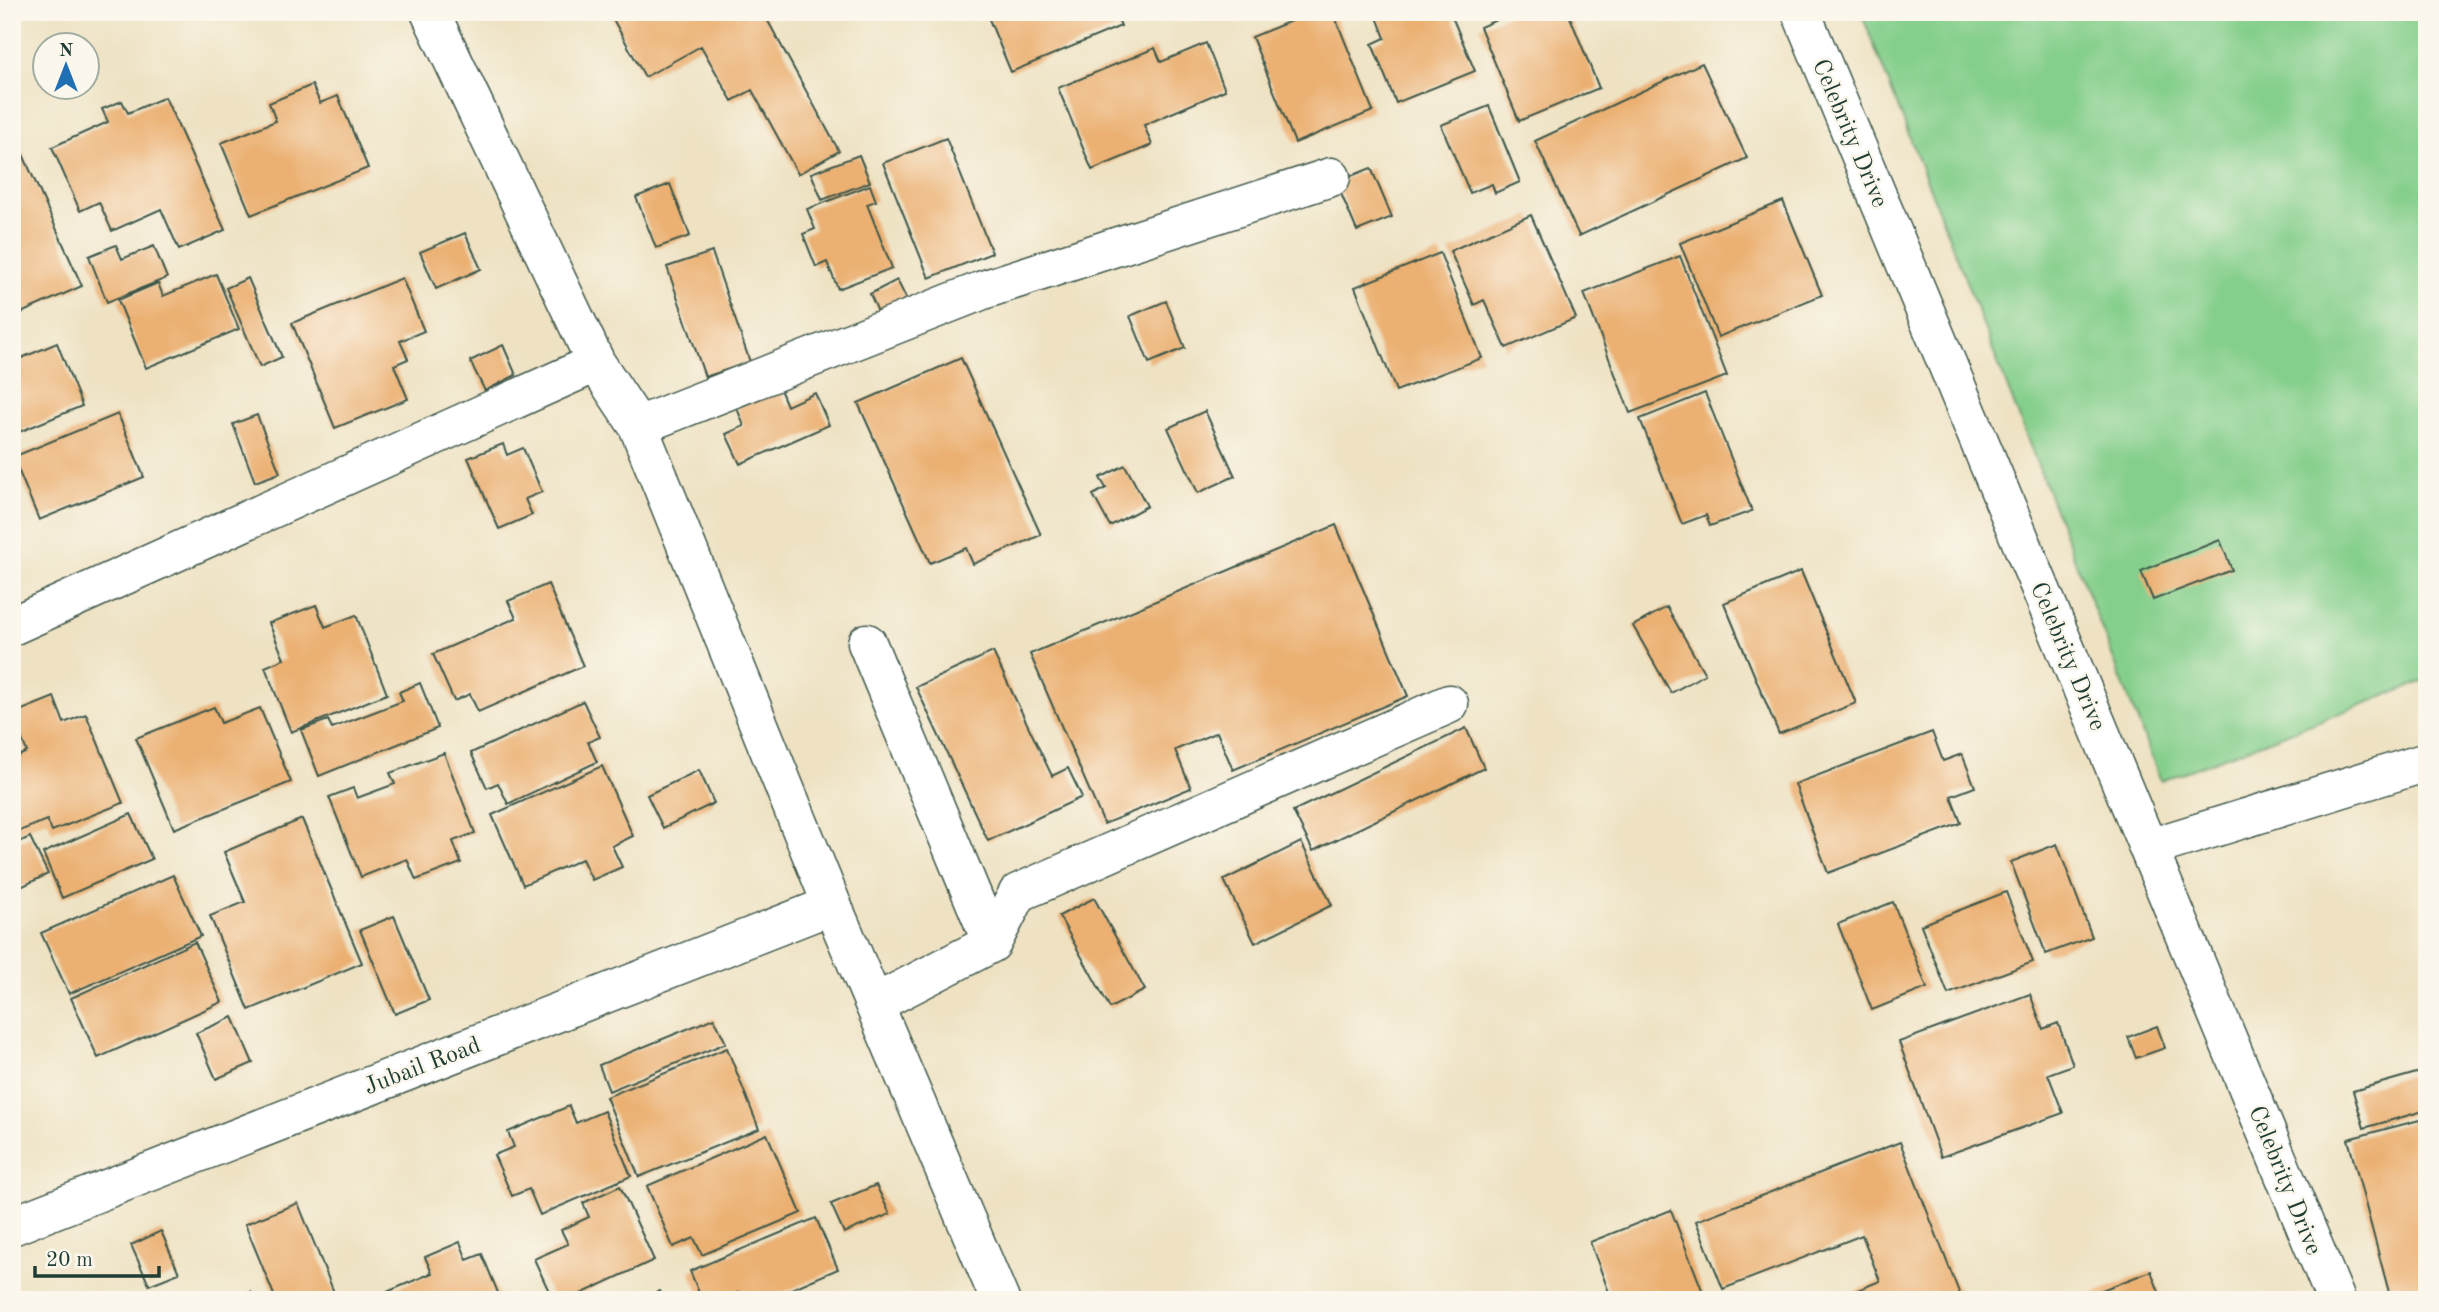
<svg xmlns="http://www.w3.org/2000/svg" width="2439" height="1312" font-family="'Old Standard TT',serif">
<rect width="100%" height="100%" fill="#fbf7ec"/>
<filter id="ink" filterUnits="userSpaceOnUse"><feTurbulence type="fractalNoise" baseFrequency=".0143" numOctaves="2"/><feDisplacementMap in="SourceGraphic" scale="14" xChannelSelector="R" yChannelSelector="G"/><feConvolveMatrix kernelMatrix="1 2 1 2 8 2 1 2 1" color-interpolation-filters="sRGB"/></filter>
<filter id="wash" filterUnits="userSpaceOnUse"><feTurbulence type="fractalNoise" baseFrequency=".00686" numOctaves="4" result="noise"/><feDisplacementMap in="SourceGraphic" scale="28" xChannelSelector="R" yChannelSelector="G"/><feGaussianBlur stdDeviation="1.57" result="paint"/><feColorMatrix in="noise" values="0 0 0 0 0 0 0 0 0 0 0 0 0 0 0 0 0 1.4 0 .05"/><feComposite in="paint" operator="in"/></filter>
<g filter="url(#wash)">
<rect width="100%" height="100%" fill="#eee2c3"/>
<path fill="#85cf8c" stroke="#528660" stroke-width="2" d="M1861,12H2427V680L2161,781Z"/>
<g id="blocks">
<path fill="#ebb072" d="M609,12H763L839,151L798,174L752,90L732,101L701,46L645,77Z
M986,12H1115L1121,26L1011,72Z
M1313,12H1333L1373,111L1295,143L1252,37Z
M1375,12H1450L1475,71L1396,103L1372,44L1385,38Z
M1515,12H1568L1599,88L1519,121L1480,27Z
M1206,43L1225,90L1144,125L1152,145L1092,170L1058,88L1155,48L1161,62Z
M1702,63L1747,158L1579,236L1535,141Z
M312,85L320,103L338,96L368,168L251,215L221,143L276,121L269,103Z
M165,97L225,230L179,250L161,209L112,231L99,202L80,211L52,147L108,122L102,109L122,101L128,113Z
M1489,106L1520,182L1495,193L1492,184L1470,193L1441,125Z
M12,130L82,286L12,317Z
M946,138L992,253L929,278L883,163Z
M859,155L870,182L822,200L811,173Z
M1371,168L1392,217L1357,231L1336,182Z
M670,184L690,236L656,248L636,197Z
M870,185L876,201L867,204L892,268L838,289L827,262L816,267L803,234L815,229L807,209Z
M1783,201L1822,295L1718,337L1680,243Z
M1531,215L1576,318L1506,348L1484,300L1474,305L1450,251Z
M465,233L481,269L436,289L420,252Z
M116,245L122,259L154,246L167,278L107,302L89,256Z
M712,252L750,362L705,377L667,267Z
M1440,253L1482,358L1396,391L1355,287Z
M1680,256L1727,376L1630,413L1584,293Z
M216,274L239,329L146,368L118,300L158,283L163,296Z
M248,278L282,357L260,367L226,288Z
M402,278L424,331L400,341L408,359L394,365L408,399L335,428L292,323Z
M897,280L907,300L879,314L870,294Z
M1166,301L1185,348L1149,363L1130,316Z
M57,343L82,406L12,435V362Z
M503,345L516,375L485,391L470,361Z
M961,358L1041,535L973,564L966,548L930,563L858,403Z
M780,389L787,406L815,393L829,425L740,464L726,434L744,426L737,408Z
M1705,393L1752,511L1710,526L1706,515L1682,524L1640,419Z
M1205,411L1235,476L1198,493L1168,428Z
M118,414L144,477L39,520L13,457Z
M257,415L280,473L255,482L233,424Z
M503,444L507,455L523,448L542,492L525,499L532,515L499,529L468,458Z
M1125,465L1147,506L1110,526L1093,495L1106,488L1100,478Z
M1336,525L1408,696L1233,770L1217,732L1175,750L1191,788L1104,824L1030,654Z
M2220,540L2232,570L2153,600L2141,571Z
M1801,571L1856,703L1779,734L1724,603Z
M548,584L583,666L478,712L470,694L454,701L433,654L516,618L508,601Z
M316,605L325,627L356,615L387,694L291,732L265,667L284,659L269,623Z
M1667,607L1705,674L1671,693L1633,626Z
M993,652L1052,776L1068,768L1082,797L988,841L916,687Z
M420,683L438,728L319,776L301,730L328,720L332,728L403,701L399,692Z
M54,697L64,723L86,714L123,803L52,831L47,820L12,834V759L27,752L12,714Z
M583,701L600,737L588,742L597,762L508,804L498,783L487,788L471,753Z
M214,707L221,723L260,708L291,782L174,829L136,738Z
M1466,728L1484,768L1313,851L1293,811Z
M1932,732L1943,761L1962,754L1975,787L1951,796L1961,823L1828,873L1795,784Z
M444,753L475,833L453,841L461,863L416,880L407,859L361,877L329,797L353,788L357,798L395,784L390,773Z
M602,766L633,836L612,846L622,867L592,880L582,859L523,885L492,815Z
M699,770L714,803L663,828L647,795Z
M131,814L152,859L62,898L43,853Z
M302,819L362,963L249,1010L210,916L245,902L224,852Z
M30,837L48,874L21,887L12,868V845Z
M1301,842L1332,905L1255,943L1224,880Z
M2057,844L2092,937L2046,954L2011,862Z
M173,875L201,936L69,994L41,933Z
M2006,892L2033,962L1948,994L1921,925Z
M1094,898L1145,990L1110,1008L1059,916Z
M1893,902L1927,988L1872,1010L1838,924Z
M394,916L429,1000L395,1014L360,930Z
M195,942L222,1002L98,1058L71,998Z
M2030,994L2043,1029L2058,1023L2073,1065L2048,1074L2063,1113L1941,1157L1899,1042Z
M233,1017L253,1063L216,1079L196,1033Z
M714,1018L726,1043L609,1091L599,1065Z
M2157,1026L2165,1048L2136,1058L2128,1037Z
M727,1048L759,1129L639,1177L606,1097Z
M2420,1072L2427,1095V1110L2364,1128L2353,1091Z
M569,1106L576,1123L604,1111L631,1176L540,1215L529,1189L512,1196L494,1155L514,1147L508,1132Z
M2427,1118V1300H2391L2348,1139Z
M767,1134L801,1213L702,1255L694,1238L673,1247L647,1186Z
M1900,1142L1962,1300H1833L1880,1281L1862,1235L1723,1289L1696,1221Z
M876,1185L890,1214L844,1233L831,1204Z
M620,1186L654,1260L568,1300H553L534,1259L568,1244L561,1230L589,1217L583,1203Z
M298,1203L337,1300H276L245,1224Z
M1671,1210L1706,1300H1612L1590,1242Z
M816,1218L838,1269L766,1300H742L739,1292L721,1300H702L690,1271Z
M161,1231L179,1273L149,1285L131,1245Z
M460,1242L467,1260L482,1254L501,1300H368L432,1273L425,1257Z
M2151,1271L2162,1300H2076Z
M660,1291L664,1300H637V1299Z
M251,1292L254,1300H230Z"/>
</g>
</g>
<g filter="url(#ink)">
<use href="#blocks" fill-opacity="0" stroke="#3e5649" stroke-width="2"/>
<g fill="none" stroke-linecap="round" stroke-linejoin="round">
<g stroke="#3e5649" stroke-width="41">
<path id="street" d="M430,12L596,363L638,426L832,905L1000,1300
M1801,12L2336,1300
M638,426L983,290L1331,177
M12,626L596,363
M867,643L992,943
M2149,848L2427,762
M876,1003L992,943L1018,893L1449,704
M12,1226L832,905"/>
</g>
<use href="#street" stroke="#fff" stroke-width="38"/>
</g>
</g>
<g text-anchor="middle" stroke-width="5" stroke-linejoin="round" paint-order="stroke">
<g font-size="24" fill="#1f3d34" stroke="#fbf7ec">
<text transform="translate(1851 133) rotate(67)" y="8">Celebrity Drive</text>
<text transform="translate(2069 656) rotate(67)" y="8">Celebrity Drive</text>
<text transform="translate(422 1065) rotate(-21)" y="8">Jubail Road</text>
<text transform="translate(2286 1180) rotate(68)" y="8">Celebrity Drive</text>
</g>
</g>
<rect width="2439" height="1312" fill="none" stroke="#fbf7ec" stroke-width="42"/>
<g transform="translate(66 66)"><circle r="33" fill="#fbf7ec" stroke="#a3ada2" stroke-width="2"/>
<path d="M0-5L12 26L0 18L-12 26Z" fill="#1f6fb2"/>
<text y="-10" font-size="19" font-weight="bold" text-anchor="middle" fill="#1f3d34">N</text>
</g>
<path d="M35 1266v10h124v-10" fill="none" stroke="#1f3d34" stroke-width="3.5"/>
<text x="46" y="1266" font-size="21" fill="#1f3d34" stroke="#fbf7ec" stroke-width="5" paint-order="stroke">20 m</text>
</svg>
